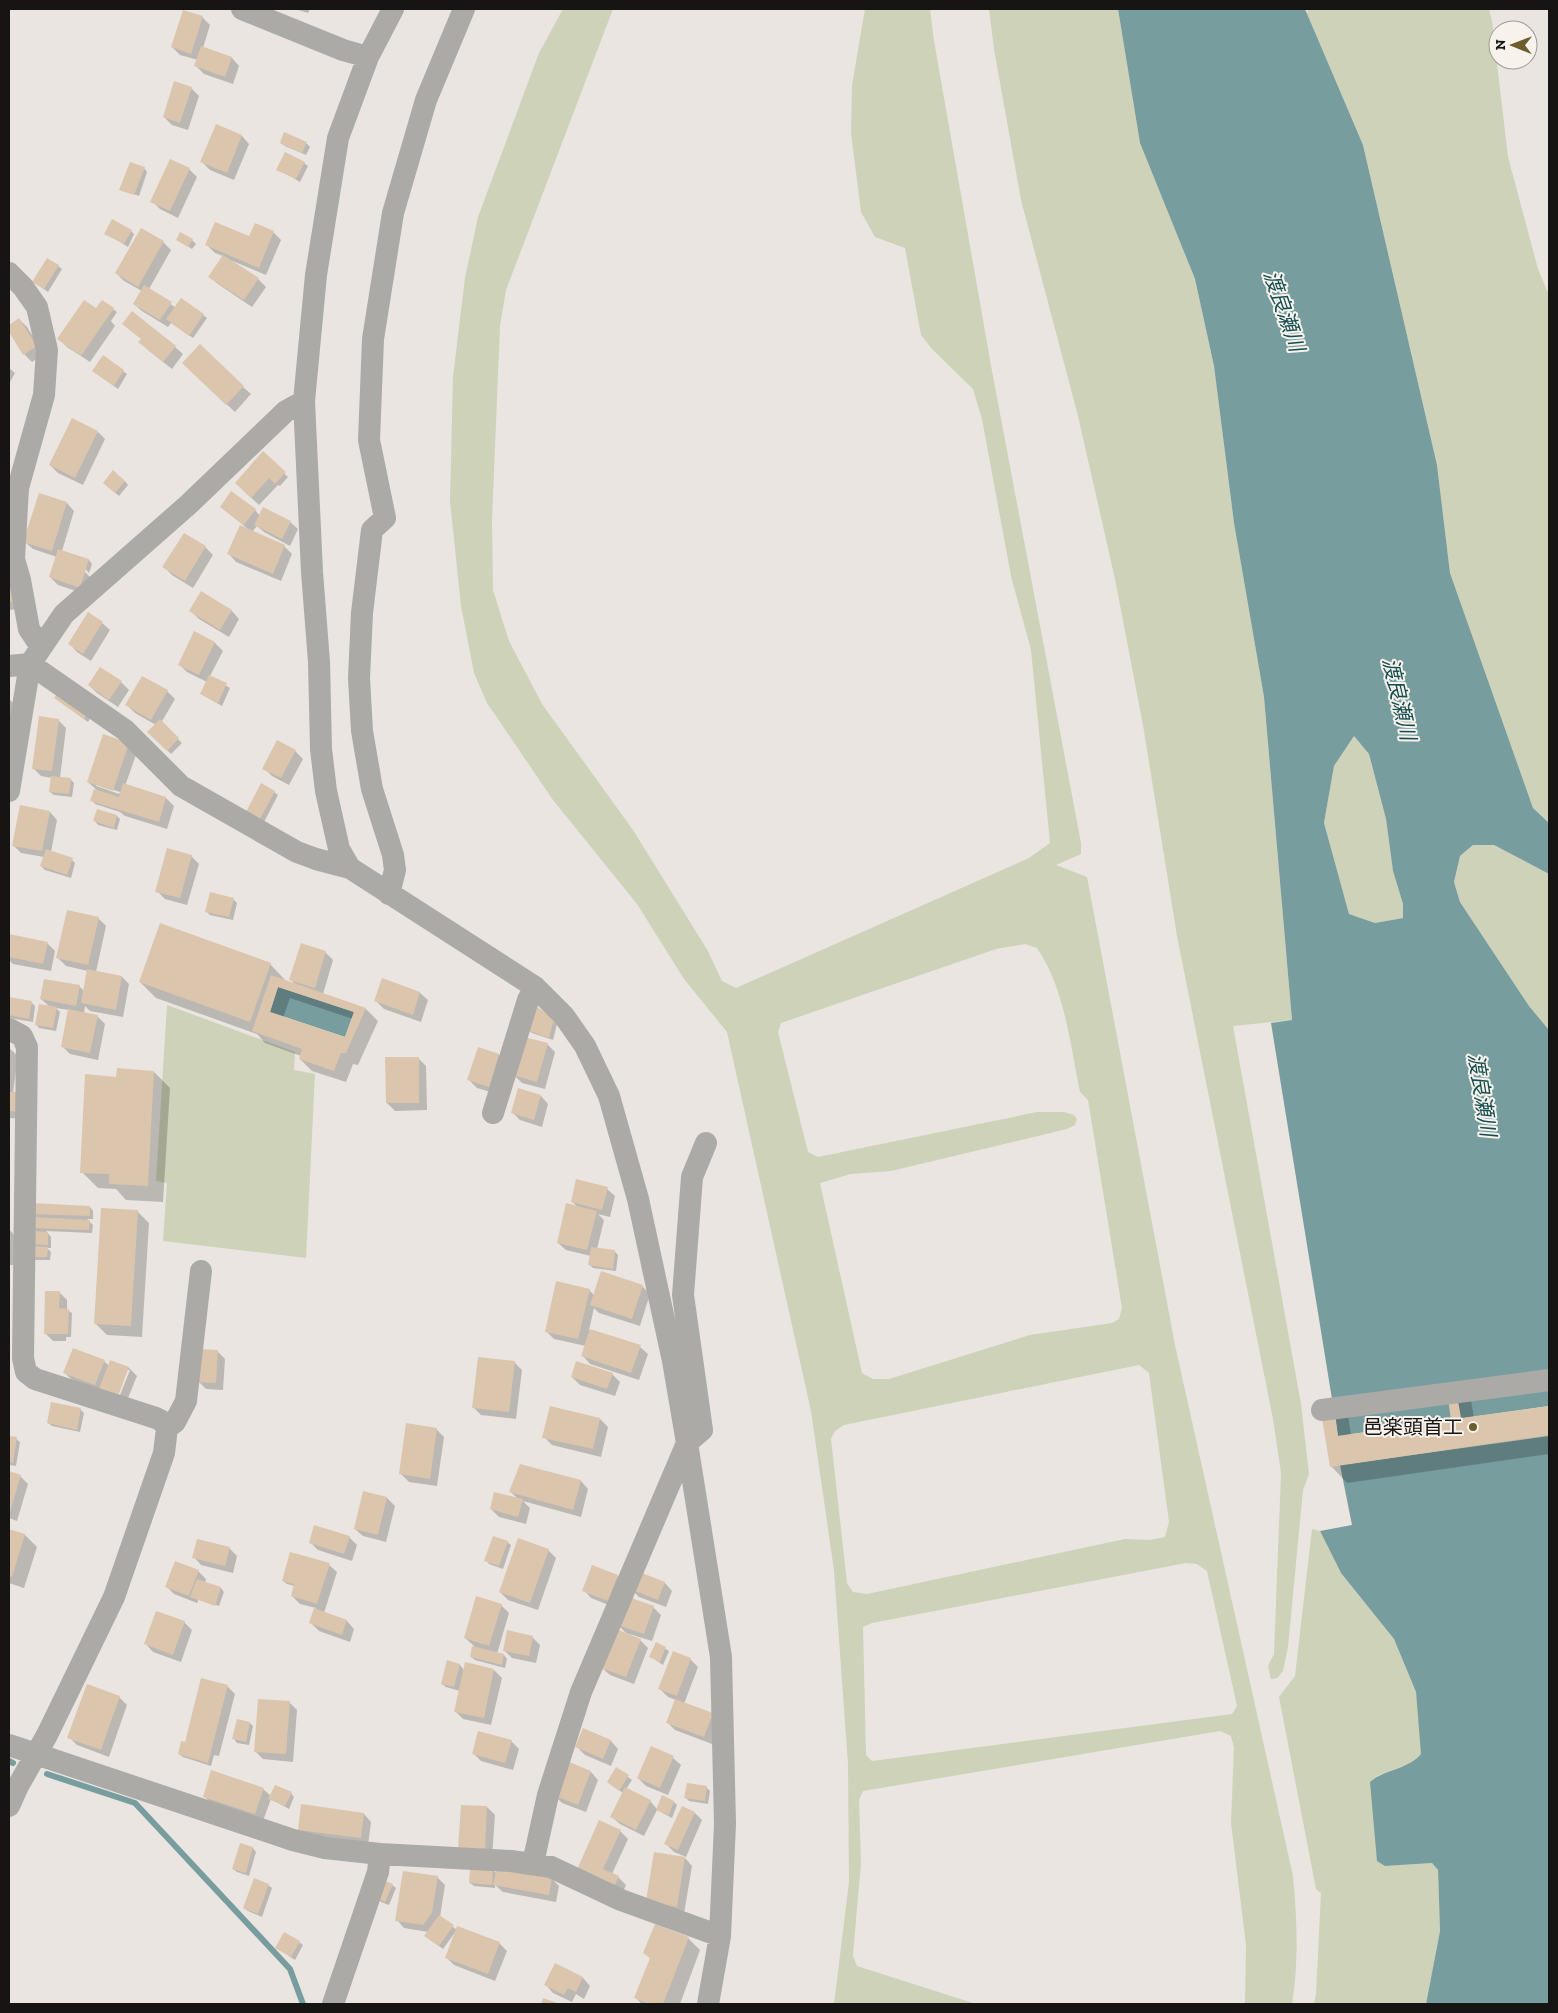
<svg xmlns="http://www.w3.org/2000/svg" width="1558" height="2013" font-family="'Zilla Slab','Noto Sans JP',serif">
<rect width="100%" height="100%" fill="#eae5e0"/>
<path fill="#ced2b8" fill-rule="evenodd" d="M563,9H613L506,290L500,326L492,520L493,590L509,641L542,704L633,830L708,951L722,981L736,988L1029,858L1050,843L1031,650L1011,576L982,419L973,389L932,349L921,335L905,248L875,237L861,212L851,133L852,85L865,9H930L934,41L992,371L1081,843V854L1056,865L1087,877L1175,1345L1293,1876C1297,1919 1299,1961 1292,2004H1245L1246,1945L1231,1823L1234,1748L1231,1736L1220,1731L863,1791L859,1800L861,1863L854,1943L853,1956L857,1966L976,2004H834L849,1882L848,1764L834,1570L811,1411L727,1032L684,979L637,904L553,800L487,703L474,673L461,606L450,501L453,377L465,278L478,217L539,53ZM1025,944L1037,948C1065,989 1070,1044 1080,1092L1088,1100L1122,1308L1119,1319L1112,1323L1030,1335L889,1379H873L862,1373L820,1183L851,1174L891,1171L1067,1129L1075,1125L1077,1119L1074,1115L1064,1112H1037L818,1157L808,1152L778,1032L781,1023L996,949ZM1139,1365L1149,1373L1169,1522L1165,1537L1150,1540L1125,1539L867,1594L853,1592L847,1583L831,1439L835,1431L844,1425ZM1186,1563L1197,1564L1207,1571L1237,1706L1232,1714L872,1761L866,1755L863,1627L872,1623Z
M989,9H1118L1140,143L1195,279L1214,366L1234,523L1264,697L1292,1020L1233,1026L1301,1404L1309,1474L1303,1490L1288,1647L1283,1671L1277,1678L1271,1679L1268,1666L1274,1654L1281,1473L1273,1419L1177,936L1143,725L1115,579L1078,416L1021,200L994,49Z
M1308,9H1489L1492,21L1508,157L1538,269L1549,295V823L1533,808L1450,573L1437,465L1363,145L1307,14Z
M1354,736L1369,754L1386,819L1393,871L1403,904V918L1375,923L1349,914L1324,823L1334,766Z
M1473,845H1494L1549,874V1030L1529,1006L1460,902L1454,882L1460,856Z
M167,1005L295,1052L294,1070L315,1074L306,1258L163,1241L167,1183L156,1181Z
M1312,1529L1320,1531L1341,1573L1394,1639L1416,1692L1422,1754L1416,1761L1377,1776L1385,1866L1432,1863L1438,1870L1440,1931L1426,2004H1314L1316,1994L1321,1893L1316,1889L1279,1697L1295,1676Z"/>
<path fill="#779d9f" fill-rule="evenodd" d="M1118,9H1305L1363,145L1437,465L1450,573L1533,808L1549,823V874L1494,845H1473L1460,856L1454,882L1460,902L1529,1006L1549,1030V1406L1338,1436L1271,1023L1292,1020L1264,697L1234,523L1214,366L1195,279L1140,143ZM1354,736L1369,754L1386,819L1393,871L1403,904V918L1375,923L1349,914L1324,823L1334,766Z
M278,987L354,1012L345,1037L270,1012Z
M1549,1436V2004H1426L1440,1931L1438,1870L1432,1863L1385,1866L1377,1861L1370,1782C1385,1769 1409,1769 1421,1754L1416,1692L1394,1639L1341,1573L1320,1531L1352,1525L1340,1465Z"/>
<path fill="#0003" fill-rule="evenodd" d="M295,9H310L308,13Z
M202,17L210,25L203,48L232,58L239,66L233,84L204,74L196,66L198,60L180,55L172,47Z
M191,88L199,96L188,130L172,125L164,117Z
M217,126L242,136L249,144L234,180L210,170L202,162Z
M281,143H306L310,147L306,155L285,146Z
M304,163L308,166L300,182L278,169Z
M144,168L147,172L139,196L123,190V192L121,189Z
M189,169L197,177L178,218L160,209L152,201Z
M131,231L134,234L128,247L106,233Z
M273,232L281,240L266,275L230,260L258,279L266,287L252,307L218,284L210,277L223,256L215,253L207,245Z
M177,239L192,240L196,244L192,249Z
M163,242L171,250L149,289L176,308L203,315L207,318L193,338L171,323L168,327L142,311L134,304L142,291L124,281L116,273Z
M58,266L62,269L48,292L34,282Z
M113,309L117,312L111,321L115,326L90,362L67,347L59,339L101,313Z
M19,319L27,327L44,354L32,362L24,354L9,330V326Z
M175,347L183,354L172,369L148,350Z
M103,357L127,374L118,389L93,371Z
M9,368L15,373L9,384Z
M191,371L243,387L251,394L235,412Z
M98,432L105,439L83,485L58,473L50,465Z
M263,453L288,477L280,486L278,485L259,505L244,491Z
M125,481L128,485L119,496L108,487Z
M67,503L74,511L62,551L89,560L92,564L89,573L82,565L80,567L93,580L88,595L58,585L50,577L57,557L33,549L25,542Z
M221,507L255,510L260,516L290,522L298,529L290,546L264,532L257,526L252,532L284,546L292,554L281,581L236,562L229,554L248,529Z
M205,547L213,555L193,588L172,575L164,567Z
M9,566L20,609L9,610Z
M202,593L232,611L239,619L229,637L199,619L191,611Z
M102,623L110,630L91,661L77,652L70,644Z
M195,633L215,643L223,651L210,676L230,688L222,706L201,694L207,682L187,672L179,664Z
M121,682L129,690L118,707L97,693L89,685Z
M167,691L175,699L161,723L182,743L171,754L149,732L156,725L135,713L127,705Z
M9,699L13,703L10,723H9Z
M59,701L93,714L88,722Z
M58,720L66,728L60,778L70,779L74,783L72,797L54,795L50,792L52,778L41,776L33,768Z
M104,735L137,752L125,786L166,798L174,806L167,829L125,816L120,812L95,804L92,800L99,792L88,782ZM96,784L120,792L119,794L96,786Z
M295,751L303,759L289,785L272,776L264,768Z
M274,792L278,795L264,822L252,815Z
M50,812L57,820L51,852L72,860L75,863L71,878L45,870L41,866L44,857L21,853L13,845Z
M117,816L120,819L117,830L98,825L95,821Z
M191,856L199,864L187,905L165,899L157,891Z
M233,899L237,903L233,920L210,915L207,912Z
M98,918L106,926L96,972L122,977L129,984L123,1017L90,1011L85,1006L84,1014L97,1016L105,1024L98,1060L70,1054L62,1046L69,1010L56,1008L60,1012L56,1031L39,1028L36,1024L50,1007L41,999L79,986L84,991L88,971L66,966L58,958Z
M9,935L47,943L55,951L51,971L13,964L9,960Z
M325,952L333,960L323,994L366,1009L378,1021L358,1065L353,1064L346,1082L312,1071L300,1059L301,1056L265,1043L257,1034L156,998L140,982L270,964L286,981L296,985L291,980ZM290,998L353,1019L346,1039L283,1018Z
M383,980L420,993L428,1000L421,1022L384,1009L376,1001Z
M9,999L32,1003L35,1006L33,1022L9,1018Z
M536,1008L557,1024L553,1040L532,1033L528,1030Z
M547,1044L555,1052L545,1089L522,1083L514,1075Z
M9,1048L18,1056L13,1093L28,1119L9,1118Z
M499,1055L506,1062L497,1094L477,1088L469,1080Z
M418,1058L426,1066L427,1110L395,1111L387,1103Z
M154,1072L170,1088L163,1202L126,1200L116,1189L98,1188L82,1172L117,1079Z
M541,1096L548,1104L542,1127L520,1120L512,1112Z
M607,1189L615,1196L610,1217L598,1214L604,1220L597,1249L615,1252L618,1255L616,1271L593,1268L589,1264L591,1256L566,1250L558,1243L578,1208L572,1201Z
M90,1207L93,1211V1219H87L93,1225L92,1233L46,1231L51,1237V1248H47L51,1252L50,1260H36L32,1256L33,1244L38,1233L32,1227L38,1219L32,1213Z
M137,1211L149,1223L142,1337L107,1335L95,1323Z
M9,1229L15,1236V1265H9Z
M642,1286L650,1294L640,1326L599,1313L594,1308L589,1330L640,1347L648,1354L639,1380L590,1364L583,1356L586,1346L554,1339L546,1331L589,1290L594,1295Z
M59,1292L67,1300V1310L72,1313L71,1337H66V1341H53L45,1333Z
M217,1351L225,1359L223,1390L206,1389L198,1381Z
M104,1361L109,1366L111,1361L129,1368L137,1376L126,1403L118,1400L130,1370H127L108,1396L72,1380L65,1373Z
M514,1362L522,1370L516,1419L481,1415L473,1407Z
M612,1374L620,1382L615,1396L580,1385L572,1377Z
M1447,1386L1471,1401L1474,1418L1549,1407V1454L1347,1483L1331,1466L1320,1401L1348,1415L1351,1435L1453,1421Z
M80,1409L84,1413L80,1432L52,1426L48,1423Z
M600,1419L608,1427L601,1457L552,1445L544,1437Z
M436,1429L444,1437L437,1486L409,1482L401,1474Z
M9,1437L16,1439L20,1442L16,1466L9,1465Z
M9,1473L20,1476L28,1484L17,1521L9,1518Z
M581,1481L588,1489L581,1517L523,1501L530,1508L526,1524L499,1517L491,1509L518,1499L511,1492Z
M364,1493L387,1498L395,1506L386,1542L363,1536L355,1529Z
M9,1530L25,1535L37,1547L24,1588L9,1583Z
M349,1537L357,1545L352,1561L318,1550L310,1542Z
M507,1542L511,1545L503,1569L489,1564L486,1560Z
M229,1548L237,1556L233,1573L201,1565L194,1557Z
M548,1550L556,1558L538,1610L508,1600L500,1592Z
M329,1565L337,1572L324,1613L347,1621L354,1629L350,1642L319,1631L311,1623L316,1608L300,1604L292,1596L295,1586L287,1584L283,1581Z
M198,1571L206,1579L205,1583L221,1588L224,1592L219,1606L198,1599V1601L218,1608L198,1601L197,1603L174,1594L166,1586Z
M638,1572L665,1583L672,1591L666,1607L639,1597L631,1589Z
M617,1576L625,1584L616,1608L591,1598L584,1590Z
M501,1605L509,1613L497,1654L504,1655L507,1659L505,1668L475,1660L471,1657L474,1646L465,1638Z
M653,1607L661,1615L652,1641L626,1633L617,1624Z
M157,1613L185,1623L192,1630L181,1662L153,1652L146,1644Z
M532,1637L540,1645L536,1663L512,1658L504,1650Z
M640,1640L648,1648L634,1684L610,1675L602,1668Z
M657,1644L669,1651L663,1665L651,1657Z
M690,1659L698,1667L684,1704L720,1722L712,1744L675,1730L667,1722L676,1700L668,1697L660,1689Z
M448,1662L460,1665L464,1670H494L502,1678L491,1725L463,1719L455,1711L460,1691L446,1687L442,1684Z
M227,1686L235,1694L219,1756L214,1755L211,1766L183,1757L179,1754Z
M119,1697L127,1705L109,1757L77,1745L69,1737Z
M289,1702L297,1710L293,1762L263,1759L255,1751Z
M250,1723L253,1726L249,1745L237,1743L234,1739Z
M511,1741L519,1749L513,1770L481,1761L473,1753Z
M611,1741L618,1749L611,1766L585,1755L577,1747Z
M673,1758L681,1765L668,1795L646,1786L638,1778Z
M568,1763L591,1772L598,1780L586,1812L562,1803L554,1795Z
M617,1769L632,1780L626,1789L650,1801L657,1809L674,1802L677,1805L672,1818L657,1810L644,1836L620,1824L612,1817L623,1793L608,1782Z
M706,1787L710,1791L708,1804L689,1801L686,1798Z
M263,1789L271,1796L291,1793L294,1797L289,1809L271,1799L263,1821L212,1804L204,1796Z
M487,1807L495,1815L492,1858L467,1856Z
M695,1813L702,1820L686,1857L674,1852L666,1844Z
M364,1814L371,1822L368,1845L307,1837L299,1829Z
M620,1831L628,1839L612,1874L618,1877L626,1885L621,1896L585,1880Z
M241,1845L253,1848L256,1852L249,1876L237,1872L233,1869Z
M655,1853L685,1858L692,1866L684,1914L655,1909Z
M493,1870L497,1874L551,1878L559,1886L556,1902L503,1892L495,1885V1888L474,1886L470,1883Z
M437,1877L445,1885L440,1917L457,1930L499,1943L507,1951L495,1981L454,1965L447,1958L456,1931L443,1949L429,1939L428,1932L404,1928L397,1920Z
M268,1885L272,1888L262,1917L248,1911L244,1908Z
M392,1885L396,1888L389,1905L381,1902L377,1898Z
M688,1938L700,1950L680,2004H642L636,1998L651,1959L645,1953Z
M299,1942L303,1945L295,1960L277,1948Z
M556,1965L583,1978L590,1986L584,1999L576,1994L572,2002L553,1993L546,1985Z"/>
<g fill="none" stroke-linecap="round" stroke-linejoin="round">
<path stroke="#779d9f" stroke-width="6" d="M9,1761L13,1763
M47,1774L135,1803L290,1969L303,2004"/>
</g>
<path fill="#dcc5ad" fill-rule="evenodd" d="M183,10L203,16L191,54L171,47Z
M201,46L232,57L225,77L194,66Z
M174,81L192,87L180,123L163,117Z
M216,124L242,135L227,173L200,162Z
M284,132L307,142L302,153L280,143Z
M285,152L305,162L296,179L276,170Z
M170,159L190,168L170,211L150,202Z
M130,162L145,167L134,195L119,190Z
M112,219L132,230L124,244L104,234Z
M215,222L249,236L255,223L274,231L259,268L205,245Z
M141,228L164,241L138,287L115,273Z
M180,232L193,239L188,247L176,240Z
M223,255L259,278L244,300L208,277Z
M47,258L59,265L44,289L32,282Z
M144,285L172,302L160,320L133,304Z
M181,298L204,314L189,336L166,319Z
M84,300L96,308L102,300L114,308L81,356L57,339Z
M132,311L176,346L163,362L138,342L141,339L122,324Z
M19,318L37,346L23,355L9,332V325Z
M200,344L244,386L226,405L182,363Z
M103,355L124,370L114,386L92,371Z
M72,418L98,431L75,478L49,465Z
M263,451L286,472L275,484L269,478L251,498L235,483Z
M113,470L125,481L115,493L103,483Z
M231,491L256,509L244,525L220,507Z
M39,493L67,502L52,551L23,542Z
M263,507L291,521L282,539L254,525Z
M240,525L285,545L273,574L227,554Z
M184,533L206,546L185,581L162,567Z
M58,549L89,559L80,588L49,577Z
M9,565L13,602H9Z
M201,591L232,610L220,630L189,611Z
M88,612L103,622L83,654L68,644Z
M194,631L215,642L199,675L178,665Z
M100,667L122,681L109,700L88,685Z
M209,675L227,683L218,703L200,694Z
M142,676L168,690L151,720L125,705Z
M61,689L90,710L84,719L54,698Z
M39,716L59,719L52,771L32,769Z
M160,719L179,738L167,751L147,732Z
M103,734L129,743L113,791L87,782Z
M277,740L296,750L281,778L262,769Z
M51,776L71,778L69,794L49,792Z
M123,783L166,797L159,822L90,801L94,789L119,797Z
M261,783L275,791L260,819L246,812Z
M20,805L50,811L42,851L12,846Z
M97,809L117,815L114,828L93,821Z
M167,848L192,855L180,898L155,892Z
M46,849L73,858L67,875L40,866Z
M210,892L234,898L229,917L205,912Z
M67,910L99,917L88,965L56,958Z
M160,923L271,963L250,1022L139,982Z
M9,934L48,942L43,964L9,957Z
M301,943L326,951L315,988L289,980Z
M87,969L122,976L116,1010L81,1003Z
M271,975L366,1008L346,1053H341L334,1071L299,1059L302,1049L252,1031ZM278,987L354,1012L345,1037L270,1012Z
M382,978L420,992L413,1015L374,1001Z
M44,979L80,985L76,1006L40,999Z
M9,997L32,1001L29,1019L9,1015Z
M39,1004L57,1007L53,1028L35,1025Z
M536,1006L554,1019L549,1038L527,1030Z
M68,1009L98,1015L90,1053L61,1047Z
M524,1037L548,1043L537,1082L513,1075Z
M478,1047L499,1054L489,1087L467,1080Z
M385,1057H419V1103H386Z
M117,1068L154,1071L148,1186L109,1184V1174L80,1173L85,1074L116,1077Z
M518,1088L541,1095L534,1120L511,1113Z
M9,1092H22L21,1112L9,1111Z
M576,1179L608,1187L602,1210L571,1202Z
M31,1203L90,1206V1216L31,1214Z
M566,1203L597,1211L587,1250L557,1243Z
M101,1208L138,1210L131,1326L94,1324Z
M31,1217L90,1220L89,1230L31,1228Z
M32,1231L48,1232V1245L31,1244Z
M31,1246L48,1247L47,1257H31Z
M591,1247L615,1250L613,1269L588,1265Z
M601,1271L643,1285L632,1319L590,1305Z
M556,1281L590,1289L578,1339L545,1332Z
M45,1291H60L59,1308L69,1309L68,1334H44Z
M590,1329L641,1345L631,1373L581,1356Z
M73,1348L105,1360L95,1385L63,1373Z
M199,1349L218,1350L216,1383L197,1382Z
M478,1357L515,1361L509,1412L472,1408Z
M110,1360L129,1367L118,1396L99,1389Z
M576,1361L613,1373L607,1389L571,1377Z
M1455,1384L1461,1418L1549,1406V1435L1330,1467L1319,1400L1333,1398L1338,1436L1451,1420L1446,1385Z
M51,1402L81,1408L77,1430L47,1423Z
M550,1406L600,1418L593,1449L542,1438Z
M406,1423L437,1428L430,1479L399,1474Z
M9,1436L17,1437L13,1463L9,1462Z
M520,1464L581,1480L573,1510L509,1492Z
M9,1471L21,1475L9,1515Z
M363,1491L387,1497L378,1535L354,1529Z
M494,1492L523,1499L518,1517L490,1509Z
M314,1525L350,1536L344,1554L309,1543Z
M9,1529L25,1534L12,1577L9,1576Z
M493,1536L508,1541L499,1566L484,1561Z
M518,1538L549,1549L530,1603L499,1592Z
M197,1539L230,1547L225,1566L192,1558Z
M290,1552L330,1563L317,1604L291,1596L294,1584L282,1581Z
M175,1561L199,1570L189,1596L165,1587Z
M592,1565L618,1575L608,1601L582,1591Z
M637,1571L665,1582L658,1600L630,1589Z
M197,1579L221,1587L215,1606L190,1597Z
M476,1596L502,1604L489,1646L464,1638Z
M626,1596L654,1606L644,1634L615,1624Z
M314,1608L347,1620L342,1635L309,1623Z
M156,1611L185,1621L173,1655L144,1644Z
M616,1629L641,1639L626,1677L601,1668Z
M507,1630L533,1636L529,1656L503,1651Z
M656,1642L666,1647L660,1662L649,1657Z
M472,1646L504,1654L502,1665L470,1657Z
M673,1651L691,1658L677,1696L658,1689Z
M447,1660L460,1664L454,1687L441,1684Z
M465,1662L494,1669L484,1718L454,1712Z
M201,1678L228,1685L208,1763L178,1754L181,1741L185,1742Z
M87,1684L120,1696L101,1750L67,1738Z
M258,1699L290,1701L286,1754L254,1752Z
M675,1699L713,1713L704,1737L666,1723Z
M237,1719L250,1722L246,1742L232,1739Z
M583,1728L611,1740L603,1759L575,1747Z
M478,1731L512,1740L505,1763L472,1754Z
M651,1746L674,1756L660,1788L637,1778Z
M567,1761L591,1771L578,1805L553,1795Z
M616,1767L629,1775L619,1791L607,1782Z
M211,1770L264,1788L255,1814L203,1797Z
M687,1783L707,1786L705,1801L684,1798Z
M275,1785L292,1792L285,1806L268,1799Z
M625,1787L651,1800L636,1830L610,1817Z
M662,1795L674,1801L669,1815L656,1810Z
M301,1804L364,1813L361,1838L298,1830Z
M461,1805L487,1806L485,1850L458,1849Z
M682,1806L695,1812L678,1850L664,1844Z
M599,1820L621,1830L603,1869L619,1876L613,1889L576,1872Z
M240,1843L253,1847L246,1873L232,1869Z
M654,1852L685,1857L677,1907L646,1901Z
M470,1867L493,1868L492,1885L469,1883Z
M497,1867L552,1877L549,1895L493,1885Z
M403,1871L438,1876L432,1913L423,1925L395,1921Z
M254,1878L269,1884L258,1914L243,1908Z
M383,1880L393,1884L385,1902L376,1899Z
M439,1915L454,1925L439,1946L424,1936Z
M655,1924L689,1937L663,2004H649L634,1998L650,1958L643,1953Z
M457,1926L500,1942L488,1974L445,1958Z
M284,1932L300,1941L291,1957L275,1948Z
M555,1963L583,1977L576,1992L568,1988L564,1995L544,1985Z
M543,1998L560,2004H541Z"/>
<g fill="none" stroke-linecap="round" stroke-linejoin="round">
<path stroke="#abaaa7" stroke-width="22" d="M242,9L343,50L368,57
M393,9L368,57L338,138L316,275L304,401L312,572L319,662L321,749L326,791L339,849L350,868L535,987L564,1016L585,1046L609,1096L638,1199L673,1361L687,1443L721,1657L725,1824L720,1936L708,2004
M9,273L23,287L37,307L47,350L44,395L18,488L14,559L20,580L29,629L41,647
M9,666L30,664L125,730L181,786L297,852L316,859L350,868
M9,791L30,664L64,614L189,504L286,411L304,401
M389,894L395,870L393,855L372,789L362,731L359,678L362,613L372,530L385,518L369,440L373,339L393,213L426,100L464,9
M9,1029L22,1036L27,1047L23,1358L26,1372L35,1379L156,1418L162,1421L167,1428L164,1453L114,1597L47,1735L18,1786L9,1806
M493,1113L528,1000L535,987
M1322,1410L1549,1380
M167,1428L175,1422L186,1401L201,1271
M9,1745L293,1840L325,1848L380,1854L511,1861L551,1867L621,1900L720,1936
M533,1863L548,1795L581,1692L687,1443L702,1430L683,1295L692,1177L706,1143
M333,2004L378,1872L380,1854"/>
</g>
<circle fill="#6a5f2c" stroke="#f8f2ed" stroke-width="2" cx="1473" cy="1427" r="5"/>
<g text-anchor="middle" stroke-width="4" stroke-linejoin="round" paint-order="stroke">
<g font-size="20" fill="#171514" stroke="#f8f2ed" text-anchor="end">
<text x="1463" y="1434">邑楽頭首工</text>
</g>
<g font-size="21" font-style="italic" fill="#154f52" stroke="#f8f2ed">
<text transform="translate(1284 311) rotate(71)" y="7">渡良瀬川</text>
<text transform="translate(1399 699) rotate(77)" y="7">渡良瀬川</text>
<text transform="translate(1482 1095) rotate(81)" y="7">渡良瀬川</text>
</g>
</g>
<rect width="1558" height="2013" fill="none" stroke="#171514" stroke-width="20"/>
<g transform="translate(1513 45) rotate(271)"><circle r="24" fill="#f8f2ed" stroke="#9e9a96"/>
<path d="M0-4L9 19L0 12L-9 19Z" fill="#6a5f2c"/>
<text y="-8" font-size="14" font-weight="bold" text-anchor="middle" fill="#171514">N</text>
</g>
</svg>
